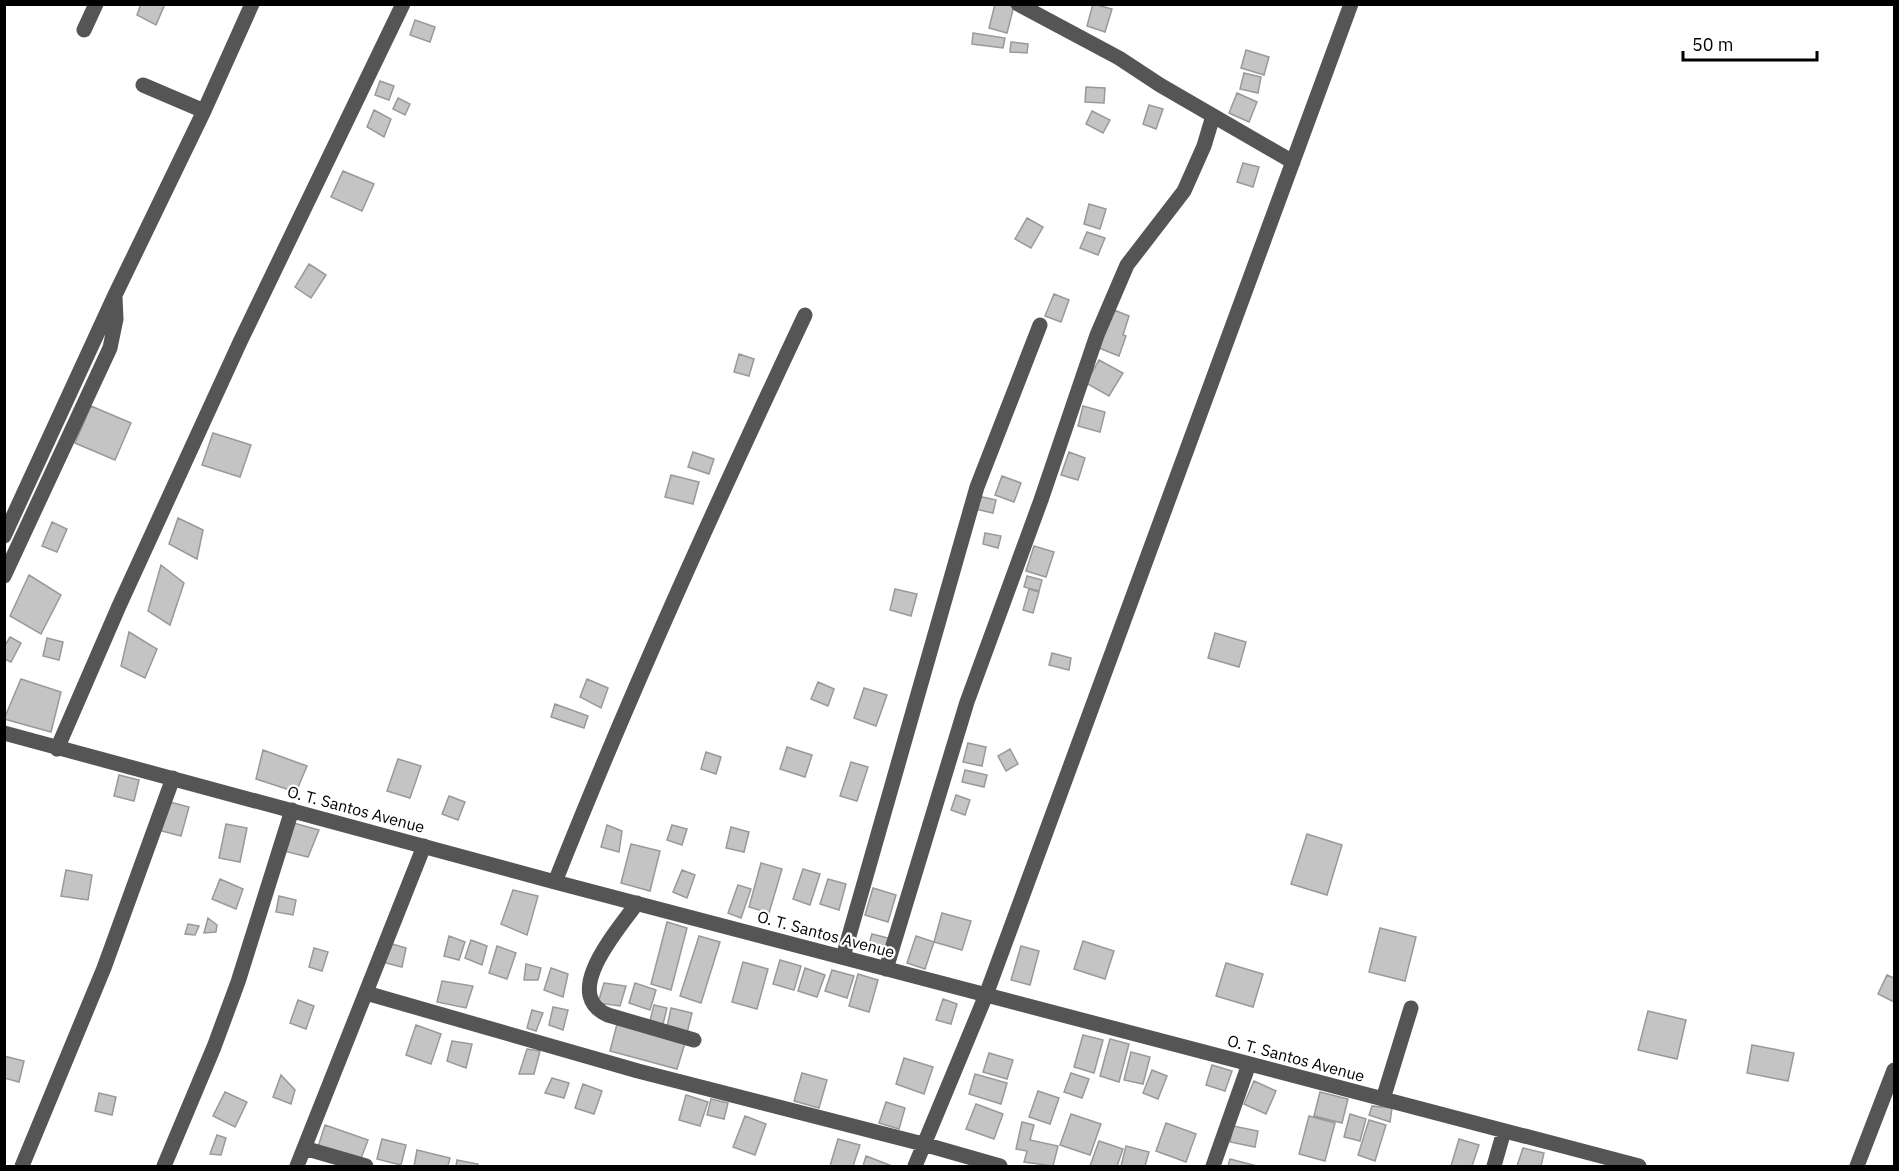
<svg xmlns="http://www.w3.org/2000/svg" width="1899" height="1171" font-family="'IBM Plex Sans',sans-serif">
<rect width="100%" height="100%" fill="#fff"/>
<path fill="#c4c4c4" stroke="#999" stroke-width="1.5" d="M141,4H165L156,25L137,15Z
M995,4L1014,6L1007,33L989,28Z
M1093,4L1112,9L1105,32L1087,26Z
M415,20L435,27L430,42L410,35Z
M973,33L1005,38L1003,48L972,44Z
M1011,42L1028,44L1027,53L1010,52Z
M1246,50L1269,57L1264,75L1241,68Z
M1244,73L1261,77L1258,93L1240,89Z
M380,81L394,86L389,100L375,95Z
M1086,87L1105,88L1104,103L1085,102Z
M1237,93L1257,102L1249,122L1229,113Z
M398,98L410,104L405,115L393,109Z
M1149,105L1163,109L1156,129L1143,124Z
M374,110L391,119L384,137L367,127Z
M1092,111L1110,120L1103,133L1086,124Z
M1243,163L1259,167L1253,187L1237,182Z
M343,171L374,184L362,211L331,197Z
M1089,204L1106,209L1100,229L1084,224Z
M1027,218L1043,227L1031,248L1015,239Z
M1087,232L1105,238L1098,255L1080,248Z
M309,264L326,275L311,298L295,287Z
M1054,294L1069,300L1061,322L1045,316Z
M1114,310L1129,316L1123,335L1126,336L1119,356L1099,348Z
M739,354L754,359L749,376L734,372Z
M1099,360L1123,373L1109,396L1086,383Z
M91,406L131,423L115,460L75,443Z
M1083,406L1105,412L1100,432L1078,426Z
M213,433L251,445L240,477L202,465Z
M693,452L714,459L709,474L688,467Z
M1069,452L1085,458L1078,480L1061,475Z
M671,475L699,482L693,504L665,497Z
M1002,476L1021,483L1014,502L995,495Z
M978,496L996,500L993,513L975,509Z
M178,518L203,530L197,559L169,544Z
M52,522L67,529L57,552L42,546Z
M985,533L1001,536L998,548L983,544Z
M1034,546L1054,552L1046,577L1026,571Z
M161,565L184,583L170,625L148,611Z
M29,575L61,595L41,634L10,616Z
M1027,576L1042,580L1039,591L1024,587Z
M895,589L917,594L911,616L890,610Z
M1029,589L1039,592L1033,613L1023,610Z
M129,632L157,649L145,678L121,666Z
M1215,633L1246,642L1239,667L1208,658Z
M10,637L21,643L11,662L4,659V647Z
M47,638L63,642L59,660L43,656Z
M1052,653L1071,658L1069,670L1049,665Z
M21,679L61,692L51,732L4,719Z
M587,679L608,688L601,708L580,697Z
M818,682L834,689L828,706L811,699Z
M864,688L887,695L876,726L854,718Z
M555,704L588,716L584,728L551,717Z
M968,743L986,747L982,766L963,762Z
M787,747L812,755L805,777L780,769Z
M1010,749L1018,764L1006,771L998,756Z
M263,750L307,766L296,792L256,779Z
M706,752L721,757L716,774L701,769Z
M398,759L421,766L410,798L387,791Z
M851,762L868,767L857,801L840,796Z
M965,770L987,775L984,787L962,782Z
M119,775L139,780L134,801L114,796Z
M956,795L970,800L965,815L951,810Z
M449,796L465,802L458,820L442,814Z
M166,801L189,807L181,836L158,830Z
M290,822L319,830L308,857L284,851Z
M226,824L247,828L240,862L219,858Z
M607,825L622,831L619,852L601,847Z
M672,825L687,829L682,845L667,840Z
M731,827L749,832L744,852L726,848Z
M1307,834L1342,845L1327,895L1291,884Z
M631,844L660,851L650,891L621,883Z
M761,863L782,869L769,913L749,907Z
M803,869L820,874L810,905L793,899Z
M66,870L92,875L88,900L61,896Z
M682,870L695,875L687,898L673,892Z
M220,879L243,889L236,909L212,899Z
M828,879L846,884L839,910L820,904Z
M738,885L751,889L741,918L728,913Z
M873,888L896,895L888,922L865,915Z
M513,890L538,896L527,935L501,924Z
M279,896L296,900L293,915L276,912Z
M942,913L971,921L962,950L934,942Z
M208,918L217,925L216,932L204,933Z
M667,922L687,928L671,990L651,984Z
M188,924L199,926L195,935L185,934Z
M1380,928L1416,937L1405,981L1369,972Z
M872,934L888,938L883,955L867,951Z
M449,936L465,942L459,960L444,956Z
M699,936L720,942L701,1003L680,996Z
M916,936L934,942L925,969L907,963Z
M471,940L487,946L482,965L465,958Z
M1083,941L1114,951L1105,979L1074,969Z
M389,943L406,948L402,967L382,962Z
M497,946L516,953L507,979L489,973Z
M1021,946L1039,951L1030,985L1011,980Z
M314,948L328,952L322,971L309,967Z
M780,960L801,966L794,990L773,984Z
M743,962L768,969L757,1009L732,1002Z
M1226,963L1263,974L1253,1007L1216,996Z
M526,964L541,968L538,980H524Z
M551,968L568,974L563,997L544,990Z
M805,968L825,975L817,997L798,991Z
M832,970L854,976L847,998L825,991Z
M858,974L878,980L869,1012L849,1006Z
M1887,975L1894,978V1002L1878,994Z
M442,981L473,986L466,1008L437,1002Z
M604,983L626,986L620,1006L598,1003Z
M635,983L656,990L650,1010L629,1003Z
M943,999L957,1004L951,1024L936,1020Z
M298,1000L314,1006L306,1029L290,1023Z
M654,1005L667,1008L662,1028L649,1024Z
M553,1007L568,1010L563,1030L549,1025Z
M671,1008L692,1013L687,1033L667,1027Z
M532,1010L543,1013L536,1031L527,1028Z
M1648,1011L1686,1020L1677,1059L1638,1050Z
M617,1024L685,1043L677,1069L610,1051Z
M416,1025L441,1034L431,1064L406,1055Z
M1083,1035L1103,1040L1094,1073L1074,1067Z
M1110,1039L1129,1044L1119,1082L1100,1076Z
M452,1041L472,1044L466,1068L447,1061Z
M1752,1045L1794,1053L1788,1081L1747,1073Z
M527,1049L540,1051L534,1074H519Z
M1131,1052L1150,1057L1143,1084L1124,1080Z
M989,1053L1013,1060L1007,1079L983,1072Z
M4,1056L24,1061L19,1082L4,1078Z
M904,1058L933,1067L924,1094L896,1084Z
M1212,1065L1232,1071L1225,1091L1206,1085Z
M1152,1070L1167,1076L1158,1099L1143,1093Z
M802,1073L827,1080L819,1108L794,1101Z
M1071,1073L1089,1079L1082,1098L1064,1092Z
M975,1074L1007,1083L1001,1104L969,1094Z
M281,1075L295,1090L291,1104L273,1097Z
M552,1078L569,1083L564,1098L545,1093Z
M1254,1081L1276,1091L1266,1114L1244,1104Z
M583,1084L602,1091L594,1114L575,1108Z
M1038,1091L1059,1098L1050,1124L1029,1117Z
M225,1092L247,1102L235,1127L213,1116Z
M1320,1092L1348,1099L1342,1123L1314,1116Z
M99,1093L116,1097L112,1115L95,1111Z
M686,1095L708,1102L700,1126L679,1120Z
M711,1099L728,1103L724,1119L707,1115Z
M886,1102L905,1108L899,1129L879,1123Z
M976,1104L1003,1114L994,1139L966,1129Z
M1372,1106L1392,1108L1390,1122L1369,1115Z
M1071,1114L1101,1124L1090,1155L1060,1145Z
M1350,1114L1366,1119L1360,1141L1344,1137Z
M745,1116L766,1124L755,1155L733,1147Z
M1309,1116L1335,1123L1325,1161L1299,1154Z
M1369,1120L1386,1125L1375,1161L1358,1155Z
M1022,1122L1034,1125L1030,1140L1058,1146L1053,1166L1024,1162L1027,1151L1016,1149Z
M1166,1123L1196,1134L1186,1162L1156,1151Z
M325,1125L368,1140L360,1161L318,1147Z
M1233,1126L1258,1131L1255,1147L1230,1142Z
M217,1135L226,1138L221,1155L210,1154Z
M382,1139L406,1145L401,1165L377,1159Z
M838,1139L860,1145L853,1166H830Z
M1459,1139L1479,1145L1472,1166H1451Z
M1099,1141L1123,1149L1117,1166H1090Z
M1126,1146L1149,1152L1145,1166H1121Z
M1523,1148L1544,1153L1541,1166H1517Z
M417,1150L450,1158L448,1166H414Z
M866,1156L892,1166H863Z
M1230,1159L1257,1166H1228Z
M457,1160L478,1164V1166H456Z"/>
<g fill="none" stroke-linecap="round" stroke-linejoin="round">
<path stroke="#555" stroke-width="15" d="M1018,4L1119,58L1160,85L1293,162
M84,30L96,4
M143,85L204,111
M4,536L115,295L204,111L252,4
M4,576L110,348L116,319L115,297
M4,733L555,882L1639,1166
M57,749L119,606L240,342L403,4
M555,882C631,690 717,502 805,315
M637,903C620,928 559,994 608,1015L694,1040
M843,957L977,487L1040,325
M886,969L967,702L1041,500L1097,335L1127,265L1184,191L1204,146L1213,116
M366,993L638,1071L923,1144L1000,1166
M1383,1099L1411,1008
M304,1148L366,1166
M22,1166L104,968L173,778
M164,1166L214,1047L238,982L292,810
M297,1166L424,846
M915,1166L986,995L1351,4
M1213,1166L1249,1064
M1494,1166L1504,1131
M1857,1166L1894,1070"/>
</g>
<g text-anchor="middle" stroke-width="4.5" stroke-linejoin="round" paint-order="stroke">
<g font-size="16" fill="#000" stroke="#fff">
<text transform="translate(356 809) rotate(15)" y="6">O. T. Santos Avenue</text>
<text transform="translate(826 934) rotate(15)" y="6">O. T. Santos Avenue</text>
<text transform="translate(1296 1058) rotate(15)" y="6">O. T. Santos Avenue</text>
</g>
</g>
<rect width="1899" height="1171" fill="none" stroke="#000000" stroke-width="12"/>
<path d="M1683 51v9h134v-9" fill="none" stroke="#000000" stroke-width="3"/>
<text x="1692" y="51" font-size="18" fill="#000000" stroke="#ffffff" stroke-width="4.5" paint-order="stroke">50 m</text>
</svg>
